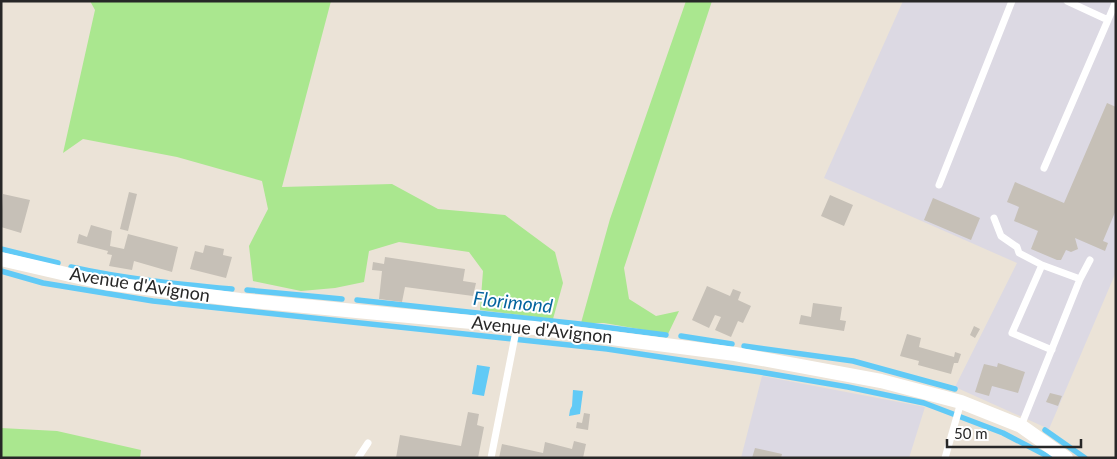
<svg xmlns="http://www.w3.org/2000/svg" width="1117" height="459" font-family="Lato,sans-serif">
<rect width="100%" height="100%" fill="#ebe3d7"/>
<path fill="#dcd9e3" d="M903,1H1116V272L1049,429L955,387L1017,263L824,178Z
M762,376L925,407L909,458H741Z"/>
<path fill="#aae78f" d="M90,1H331L282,187L392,184L438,209L505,215L555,252L563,283L553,319L480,310L483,271L469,252L399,242L369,251L364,282L335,288L301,291L253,281L249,246L268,209L262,181L177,157L83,139L63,153L95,10Z
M686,1H712L624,268L629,299L656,316L679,311L668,334L604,323H581L610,219Z
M1,428L57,431L141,450L140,458H1Z"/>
<path fill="#61caf6" d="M477,365L490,367L484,396L472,394Z
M573,390L583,391L580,414L569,416L570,410L572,406Z"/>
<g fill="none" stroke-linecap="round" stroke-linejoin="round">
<path stroke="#61caf6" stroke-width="5.5" d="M1,249L58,263
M71,267C124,279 178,284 232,289
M1,271L43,283L153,301L607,349L760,372L848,387L924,403L1003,433L1051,458
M247,290L342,299
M357,300L580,324L666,335
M681,336L732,344
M744,346L853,361L955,389
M1045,430L1085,458"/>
</g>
<path fill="#c6c0b7" d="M1107,103L1116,107V210L1103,241L1108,243L1105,251L1075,238L1078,249L1071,252L1066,250L1061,260H1057L1031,249L1038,231L1014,221L1019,207L1007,202L1015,182L1064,203Z
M129,192L137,194L128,231L120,229Z
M3,194L30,200L21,233L1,227Z
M830,195L853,205L844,226L821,216Z
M933,198L980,218L971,240L924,220Z
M91,225L112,231L110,246L124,249L128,234L178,247L172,272L134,261L132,270L109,266L112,255L107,254L108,251L77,243L79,234L87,237Z
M205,245L224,249L223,255L232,257L226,278L190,269L195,251L203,253Z
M385,257L465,269L463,281L476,283L473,296L405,287L402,302L379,299L382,271L372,270L373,262L384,264Z
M707,286L730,296L733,289L741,292L738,300L751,306L743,323L738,321L731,337L715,330L721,317L715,315L709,328L692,320Z
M813,303L842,307L840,320L846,321L844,331L799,324L801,315L811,317Z
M974,326L980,329L975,338L970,335Z
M907,334L921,338L919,347L954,357L955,352L961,354L958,363H954L951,374L918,365L919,361L900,356Z
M998,363L1025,372L1018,393L992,386L989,396L975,392L984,364L997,367Z
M1050,393L1062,396L1058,406L1046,402Z
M468,412L479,414L477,425L484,427L478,458H396L400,435L461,446Z
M584,413L590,414L588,430L576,428L577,422L582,423Z
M574,441L586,444L583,458H499L502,444L543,453L545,442L572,449Z
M755,448L782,454L781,458H752Z"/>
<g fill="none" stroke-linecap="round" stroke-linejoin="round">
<path stroke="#fff" stroke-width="7" d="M1108,20L1116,1
M1044,168L1108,20L1067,1
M939,185L1012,1
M994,218L1001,236L1017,247L1019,253L1042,265
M1080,279L1090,260
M1021,426L1080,279L1042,265L1012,333L1052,350
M358,458L368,443
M491,458L517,326
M945,458L961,402"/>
<path stroke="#fff" stroke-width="14" d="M1,259L105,283L240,300L534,328L735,354L881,381L961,402L1021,426L1066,458"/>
</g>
<g text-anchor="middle" stroke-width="4" stroke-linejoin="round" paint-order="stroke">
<g font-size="18" fill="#272727" stroke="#fff">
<text transform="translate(140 285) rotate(9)" y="6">Avenue d'Avignon</text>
<text transform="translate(542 330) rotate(6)" y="6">Avenue d'Avignon</text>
</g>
<g font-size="19" font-style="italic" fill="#04649e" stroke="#fff">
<text transform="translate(513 302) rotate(6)" y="7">Florimond</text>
</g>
</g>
<rect width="1117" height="459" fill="none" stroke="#272727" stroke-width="5"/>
<path d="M947 439v8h134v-8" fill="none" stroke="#272727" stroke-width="2.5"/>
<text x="954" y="439" font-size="15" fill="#272727" stroke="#ffffff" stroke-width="4" paint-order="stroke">50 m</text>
</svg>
